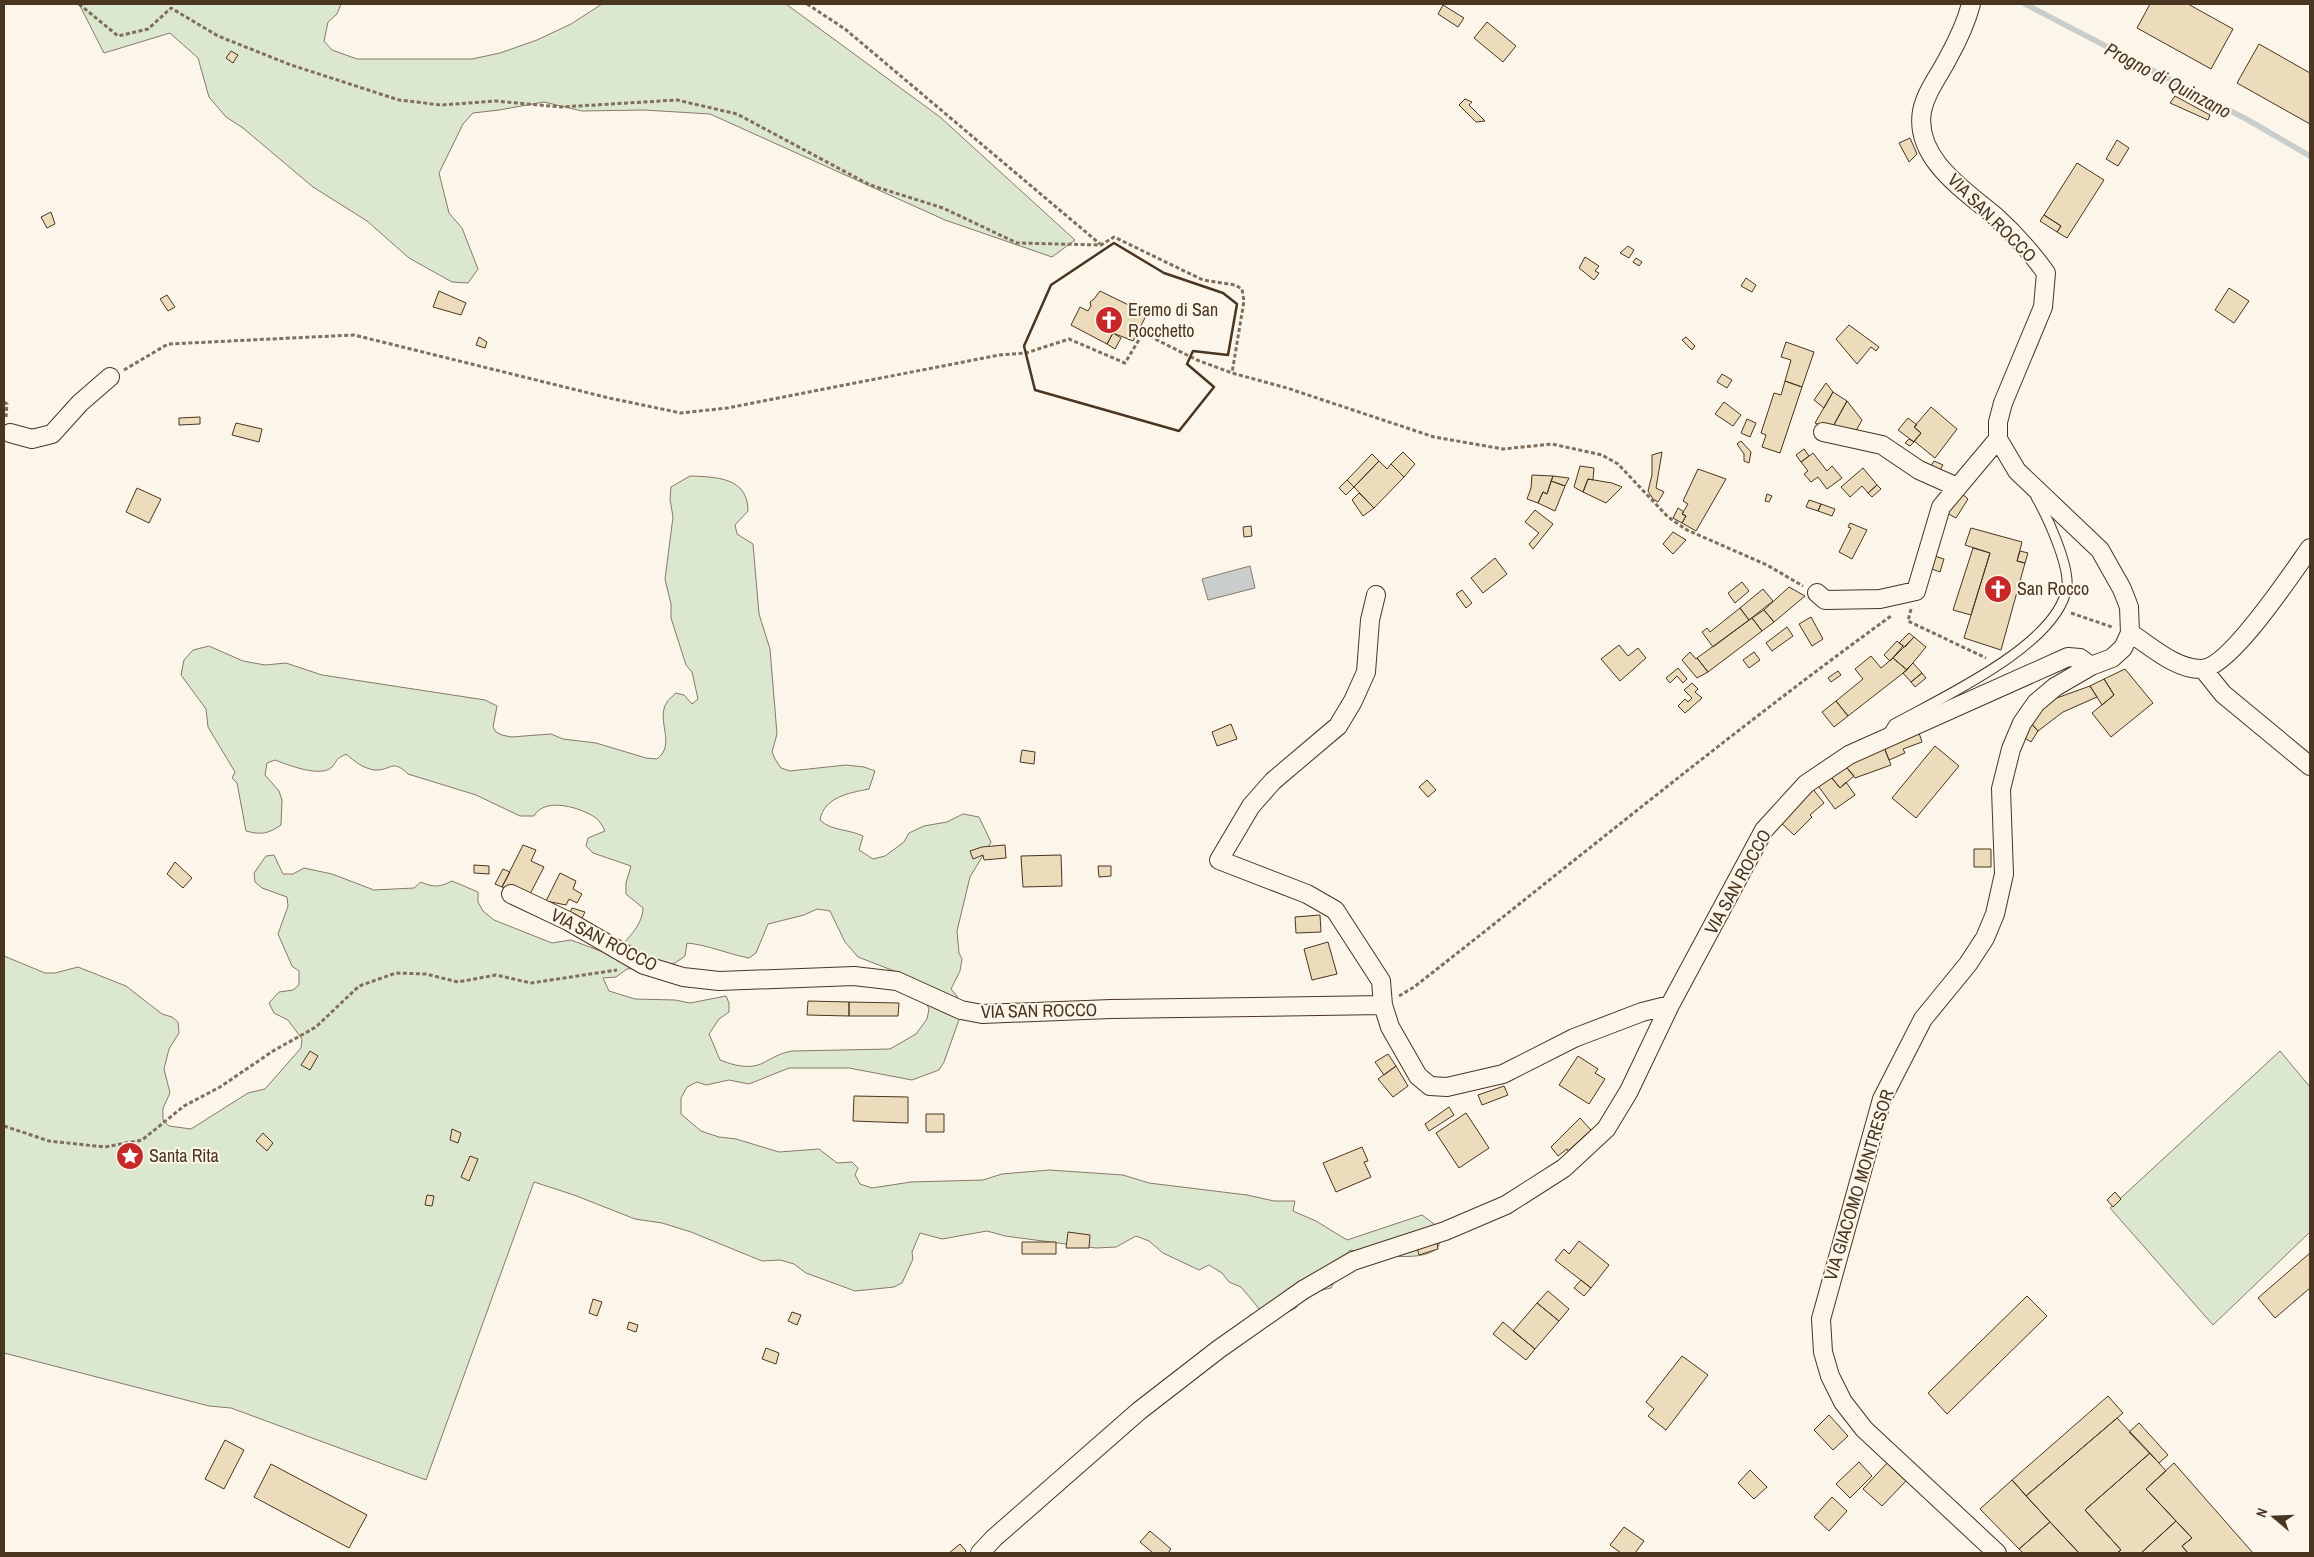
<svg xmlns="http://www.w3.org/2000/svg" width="2314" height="1557" font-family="'Archivo Narrow',sans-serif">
<rect width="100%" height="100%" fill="#fbf6e9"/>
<path fill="#dce7d0" stroke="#887966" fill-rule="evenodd" d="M79,4H341L337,14L328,22L324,41L332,50L357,59H472L500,53L537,40L571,24L602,4H786L940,117L1075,240L1052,257L945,220L710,114L644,110L582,111L544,102L499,110L473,113L463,124L439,173L449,213L462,228L478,269L468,283L452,282L409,258L367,221L313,187L243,128L226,117L209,97L198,58L170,33L104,53Z
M690,476C716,477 748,477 748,511L735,525L737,534L753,544L759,614L770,649L777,734L772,752L775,759L781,768L790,771L846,765L864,767L875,771L869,789C849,793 824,797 820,820C831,831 849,829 863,836L859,850L873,859L885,856L904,842L909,833L924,826L947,822L963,814L979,817L991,842L970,877L957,931L959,953L962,959L960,971L951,989L957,996L960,1017L944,1062L939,1070L912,1080L849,1068H789L749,1084L729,1080L706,1085L697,1082L687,1087L681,1098V1114L701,1131L719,1137L736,1139L779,1152L819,1149L837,1163L852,1162L858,1168L855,1175L860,1184L872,1188L911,1182L983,1180L1002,1174L1049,1170L1123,1175L1149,1183L1247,1195L1274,1201H1295L1293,1211L1316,1221L1347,1240L1422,1215L1438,1227L1442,1235C1440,1240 1440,1246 1436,1249C1420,1263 1369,1254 1350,1250C1339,1263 1339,1274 1331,1288L1304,1294L1296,1308L1279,1316L1266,1317L1241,1287L1229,1282L1222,1273L1209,1265L1199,1270L1163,1253L1149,1241L1136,1236L1116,1247L1096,1248L1005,1236L987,1231L942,1239L920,1233L912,1252L913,1259L902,1283L894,1287L855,1291L806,1273L794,1264L780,1260L762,1261L691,1232L662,1223L635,1219L574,1195L534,1182L426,1480L231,1408L209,1406L4,1353V956L45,973H55L78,967L126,986L162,1014L172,1017L178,1022L179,1033L169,1049L164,1069L170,1093L163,1108V1120L169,1126L191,1129L248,1093L265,1089L301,1048L302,1039L288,1020L274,1013L269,1003L279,992L293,990L299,985V971L292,966L278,934L288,906L287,897L262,888L255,882L254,873L266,856L274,855L283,874H293L304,868L332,874L374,890L414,888L421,882C434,888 440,887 452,881L478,892V902L483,911L494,920L552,943L571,940L611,955C624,943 643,926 643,908L626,894V883L631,866L593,853L586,846L588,838L605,831C603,827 600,821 596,818C582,808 545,796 534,816H520L476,795L408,774C392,758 391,771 375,770C364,769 354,761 346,754C334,760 339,759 332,767C321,778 288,765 275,760L267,763L265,775L279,791L282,800L281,825C268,834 261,835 246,831L237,783L232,778L235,772L208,727L206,709L181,675L184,660L193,650L209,646L243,661L265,665L286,663L322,675L485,700L497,706L493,727L496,732L502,735L511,737L551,734L563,739L596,743L646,758L657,759C677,744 655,720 667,702C669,699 673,696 676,693L684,695L692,704L698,699L692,672L686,665L671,618V604L665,579L673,517L670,499L671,487ZM817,909L830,911L845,942L858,957L915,979L929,1009L927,1019L916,1034L890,1049L792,1051C780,1053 773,1058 763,1063C749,1070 733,1065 720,1060L709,1034L719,1019L729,1012V1003L726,996L690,1003L675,1000L635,999L609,991L603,978L616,977L627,969L657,967L675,963L685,956L687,943C708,945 728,954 749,958L756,953L768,924L804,915Z
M2280,1051L2310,1087V1232L2213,1325L2110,1208Z"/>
<path fill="#c9cecd" stroke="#887966" d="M1250,566L1255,588L1208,600L1202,579Z"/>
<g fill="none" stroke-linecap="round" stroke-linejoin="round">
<path stroke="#c9cecd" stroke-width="5.5" d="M2025,4L2248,120L2310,156"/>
</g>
<path fill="#ecdcbc" stroke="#4a3520" d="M2150,4H2188L2233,29L2211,69L2137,28Z
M1443,5L1464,18L1458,27L1438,14Z
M1487,22L1516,46L1503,62L1474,38Z
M2259,44L2310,73V124L2237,83Z
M231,51L238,55L233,63L226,58Z
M2175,96L2210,115L2208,120L2170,103Z
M1465,99L1472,102L1469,105L1485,121L1476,122L1459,105Z
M1910,138L1917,154L1909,162L1899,143Z
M2117,140L2129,148L2118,166L2106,159Z
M2077,163L2104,180L2067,238L2057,232L2061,226L2044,215Z
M51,212L55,224L47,228L41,217Z
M2044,215L2061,226L2057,232L2040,221Z
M1628,246L1634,250L1629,258L1620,253Z
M1585,257L1599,266L1595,271L1599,273L1594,280L1579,268Z
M1636,258L1642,262L1639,266L1633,262Z
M1746,278L1756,285L1752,292L1741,286Z
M2229,288L2249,301L2234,323L2215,310Z
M439,291L466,303L461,315L433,307Z
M1100,291L1147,314L1133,341L1113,333L1107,344L1071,325L1080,307L1088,311L1091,306L1090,302L1094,299Z
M167,295L175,307L168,311L160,299Z
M1849,325L1879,347L1876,351L1871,347L1857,364L1836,339Z
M1113,333L1121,338L1115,349L1107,344Z
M479,337L487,342L485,348L476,345Z
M1686,337L1695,346L1692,350L1682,340Z
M1786,342L1814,352L1802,387L1785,381L1791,360L1781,357Z
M1722,374L1732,380L1727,388L1717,382Z
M1785,381L1802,387L1780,453L1762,447L1766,435L1761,433L1774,393L1781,395Z
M1826,383L1833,392L1824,408L1814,400Z
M1833,392L1847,401L1831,430L1815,423Z
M1847,401L1862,420L1853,436L1831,430Z
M1724,402L1741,415L1733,426L1715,414Z
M1931,407L1957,429L1935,458L1914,441L1921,433L1914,427Z
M200,417V424L179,425V418Z
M1908,418L1917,425L1914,427L1921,433L1914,442L1898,430Z
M1747,419L1756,423L1750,437L1741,433Z
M236,423L262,429L259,442L232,435Z
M1909,439L1914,442L1910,446L1905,443Z
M1741,441L1751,452L1749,463L1744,461V454L1737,444Z
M1804,449L1809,456L1801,462L1796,455Z
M1403,452L1415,464L1404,477L1391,464Z
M1662,452L1656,488L1664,492L1658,502L1653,499L1648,491L1652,475V455Z
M1813,453L1827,471L1832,466L1842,478L1827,489L1818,477L1811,482L1804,474L1808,471L1801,462Z
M1372,454L1379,461L1354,487L1347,480Z
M1379,461L1387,469L1391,464L1404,477L1374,508L1354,487Z
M1934,461L1943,465L1937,475L1927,472Z
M1580,466L1594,468L1593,480L1588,479L1583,492L1574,487Z
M1863,468L1877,485L1868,493L1862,486L1850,497L1841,487Z
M1698,469L1726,479L1696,531L1682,523L1686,516L1682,514L1688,504L1683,501Z
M1532,475L1553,476L1547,494L1543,492L1538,503L1527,499L1531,488Z
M1553,476L1569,478L1565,486L1551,481Z
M1588,479L1612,483L1622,487L1606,503L1583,492Z
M1347,480L1354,487L1346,495L1339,488Z
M1551,481L1565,486L1555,511L1538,503L1543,492L1547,494Z
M1877,485L1881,489L1872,497L1868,493Z
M137,488L161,499L149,523L126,512Z
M1959,491L1968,499L1956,518L1943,511Z
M1359,493L1374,508L1363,516L1352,500Z
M1767,494L1772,496L1769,502L1765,501Z
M1809,500L1821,504L1818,511L1806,507Z
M1821,504L1835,509L1832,516L1818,511Z
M1678,508L1684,512L1682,514L1686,516L1682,523L1673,518Z
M1535,510L1553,524L1533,549L1529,544L1539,533L1525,522Z
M1850,523L1867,530L1852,559L1839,552L1851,528L1848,527Z
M1251,526L1252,536L1244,537L1243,527Z
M1971,528L2022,542L2017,561L2025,563L2001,650L1964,638L1990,553L1965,545Z
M1673,532L1686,540L1673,554L1663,544Z
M1973,548L1990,553L1971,615L1953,610Z
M2020,551L2028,553L2025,563L2017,561Z
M1931,555L1944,559L1940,572L1932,569L1930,576L1925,575Z
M1495,558L1507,574L1483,593L1471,578Z
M1742,582L1749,591L1735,603L1728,593Z
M1789,587L1805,596L1774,622L1764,610Z
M1763,589L1773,601L1749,620L1740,608Z
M1462,590L1472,603L1466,608L1456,594Z
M1740,608L1749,620L1713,647L1702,632L1707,628L1710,632Z
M1764,610L1774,622L1762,631L1752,618Z
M1811,617L1823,639L1812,646L1799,624Z
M1752,618L1762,631L1708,672L1697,658Z
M1787,627L1793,636L1772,651L1766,643Z
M1909,633L1914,637L1905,647L1899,643Z
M1914,637L1926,647L1907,670L1893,658Z
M1897,641L1903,646L1890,661L1884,655Z
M1619,645L1628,656L1638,648L1646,658L1620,681L1601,659Z
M1690,652L1696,659L1697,658L1708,672L1697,678L1682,660Z
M1754,652L1760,660L1749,668L1743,660Z
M1871,656L1881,668L1893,658L1907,670L1848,716L1836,701L1863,679L1855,669Z
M1913,663L1922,673L1911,682L1903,673Z
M1678,668L1687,679L1683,683L1677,676L1670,683L1666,678Z
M2125,669L2153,703L2111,737L2092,713L2114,695L2104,679Z
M1838,671L1841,675L1831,682L1828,678Z
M1922,673L1926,678L1915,687L1911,682Z
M2104,679L2114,695L2102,705L2090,686Z
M1692,683L1698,689L1695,692L1702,698L1685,713L1678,706L1685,699L1688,702L1692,698L1684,690Z
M2090,686L2097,697L2063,712L2038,731L2029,721L2054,699Z
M1836,701L1848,716L1834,727L1822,712Z
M2029,721L2038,731L2031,742L2019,734Z
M1231,724L1237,739L1217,746L1212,732Z
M1919,733L1922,742L1903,749L1905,753L1889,760L1884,747Z
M1935,746L1959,766L1916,818L1892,798Z
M1884,747L1891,765L1855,778L1843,763Z
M1022,750L1035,752L1034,764L1020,762Z
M1843,763L1854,776L1840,788L1828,773Z
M1828,773L1840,788L1846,782L1855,795L1835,809L1816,783Z
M1427,780L1436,790L1428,797L1419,787Z
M1812,788L1824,803L1810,815L1812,817L1794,835L1776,818Z
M523,845L536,850L531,861L544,867L529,896L502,887Z
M1005,845L1006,858L984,860L983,855L973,859L970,851L982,847Z
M1974,849H1991V867H1974Z
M1061,855L1062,886L1023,887L1021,856Z
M175,862L192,878L183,888L167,874Z
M474,865L489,866V874L474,873Z
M1098,866H1111V876L1099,877Z
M503,869L510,872L502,887L495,884Z
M560,873L576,881L573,889L582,894L577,903L569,899L566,905L546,901Z
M572,908L585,912L578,926L567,919Z
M1320,915L1321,932L1296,933L1295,917Z
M1328,942L1337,974L1312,980L1304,949Z
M808,1001L849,1002V1016L807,1015Z
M849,1002L899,1003L898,1016H849Z
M310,1051L318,1056L310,1070L301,1065Z
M1388,1054L1396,1066L1384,1075L1375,1062Z
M1578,1056L1598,1069L1595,1073L1605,1079L1589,1104L1559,1085Z
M1396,1066L1408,1086L1393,1097L1378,1079Z
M1504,1086L1508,1095L1482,1105L1478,1095Z
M854,1096L908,1097V1123L853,1121Z
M1449,1107L1454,1115L1429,1131L1425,1124Z
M1466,1113L1489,1148L1459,1168L1436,1133Z
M926,1114H944V1132H926Z
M1580,1118L1591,1130L1568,1151L1567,1149L1558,1156L1551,1147Z
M452,1129L461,1133L458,1143L450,1140Z
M263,1133L273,1143L267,1151L256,1141Z
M1362,1147L1368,1161L1364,1162L1371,1177L1336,1192L1323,1163Z
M470,1156L478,1159L469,1181L461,1177Z
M2115,1192L2121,1199L2113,1207L2107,1200Z
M427,1195L434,1196L432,1206L425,1205Z
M1068,1232L1090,1235L1089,1248H1066Z
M1579,1241L1609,1265L1591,1288L1555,1260L1564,1249L1569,1254Z
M1022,1242H1056V1254H1022Z
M1437,1242L1438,1249L1419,1255L1417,1248Z
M2310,1253V1288L2275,1318L2258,1298Z
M1581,1280L1591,1288L1584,1296L1574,1288Z
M1548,1291L1569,1309L1559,1321L1537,1303Z
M2027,1296L2047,1316L1947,1414L1928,1393Z
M593,1299L602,1302L597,1316L589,1313Z
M1537,1303L1559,1321L1535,1349L1513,1331Z
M792,1312L801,1315L797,1325L788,1321Z
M629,1322L638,1325L636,1332L627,1329Z
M1503,1322L1535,1349L1526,1360L1493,1334Z
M766,1348L779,1353L776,1364L762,1359Z
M1682,1356L1708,1375L1666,1430L1648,1416L1654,1409L1646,1402Z
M2108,1396L2123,1413L2026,1496L2012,1480Z
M1829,1415L1848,1436L1833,1450L1814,1430Z
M2117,1418L2150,1453L2085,1510L2121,1550L2117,1553H2079L2026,1496Z
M2139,1423L2168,1455L2159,1463L2129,1432Z
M225,1440L244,1450L224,1489L205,1479Z
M2150,1453L2166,1471L2146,1489L2176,1521L2141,1553H2117L2121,1550L2085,1510Z
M1859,1462L1872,1476L1850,1498L1836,1484Z
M1887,1463L1906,1481L1882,1506L1863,1489Z
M2174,1463L2253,1553H2188L2182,1546L2192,1538L2146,1489Z
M271,1464L367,1515L349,1548L254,1497Z
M1750,1470L1767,1487L1754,1499L1738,1483Z
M2012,1480L2050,1522L2019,1549L1980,1509Z
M1832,1497L1847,1511L1829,1531L1814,1517Z
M2176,1521L2192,1538L2182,1546L2188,1553H2141Z
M2050,1522L2079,1553H2023L2019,1549Z
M1624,1527L1644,1541L1635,1553H1621L1610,1545Z
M1150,1531L1171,1549L1168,1553H1153L1140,1542Z
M960,1544L966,1551L964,1553H949Z"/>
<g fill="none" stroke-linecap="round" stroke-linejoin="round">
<g stroke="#4a3520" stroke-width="11">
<path id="lane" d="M1886,736L1894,724C1941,698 2060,644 2067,586C2069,564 2047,516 2036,497"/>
</g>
<g stroke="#4a3520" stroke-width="20">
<path id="street" d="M1971,4C1966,23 1957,42 1947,60C1938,77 1926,92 1922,111C1914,158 1964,190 1995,216C2014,233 2031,252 2046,273L2043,307L2003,403L1998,422V439L2017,471L2100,550L2122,589L2129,607L2130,633L2123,648L2112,658L2091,666L2055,687L2036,703L2022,723L2011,749L2001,789L2004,874L1995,914L1985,938L1968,964L1923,1019L1882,1099L1821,1319L1823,1352L1830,1376L1843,1402L1864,1429L1997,1553
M1823,432L1882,445L1919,470L1957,487
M10,433L32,439L52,434L80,403L110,377
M1817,593L1825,600L1880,599L1916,591L1941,507L1998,439
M1376,595L1370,620L1366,672L1353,701L1338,726L1273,781L1251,806L1219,860L1307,894L1335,910L1381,981L1383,1005L1390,1027L1418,1076L1430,1086L1447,1087L1503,1074L1574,1038L1642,1012L1670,1005L1764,830L1806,784L1849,755L2068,657L2080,658L2091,666
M2130,633C2151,646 2175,669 2201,669C2229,669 2293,572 2310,548
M2203,669L2223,694L2310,766
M511,894L568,921L644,965L683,977L719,981L854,976L897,981L961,1010L982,1014L1111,1009L1383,1005
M980,1553L994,1538L1139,1411L1219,1349L1303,1290L1353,1261L1445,1231L1506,1205L1564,1168L1606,1129L1629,1091L1670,1005"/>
</g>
<path stroke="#7f6f5c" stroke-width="3" stroke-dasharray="4 2.5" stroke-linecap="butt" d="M79,4L118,36L148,29L171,8L218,36L291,65L399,100L441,105L495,101L561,107L677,100L737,114L870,185L943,208L1017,243L1101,245L1114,237L1203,280L1235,285L1242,289L1244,301L1232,373
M807,4L845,29L1100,244
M124,370L168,344L354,335L609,398L681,413L727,408L999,355L1026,353L1069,339L1125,363L1143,333L1197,360L1232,373L1287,388L1434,437L1503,449L1552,444L1602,455L1618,464L1668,517L1687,530L1767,565L1803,586
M4,402L7,404L6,417
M1911,609L1908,621L1986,658
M2071,613L2112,627
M1399,996L1414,987C1573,863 1728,734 1891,616
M4,1126L49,1141L105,1147L142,1140L184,1106L220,1087L273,1051L316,1027L359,986L396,973L426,974L458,982L496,975L531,983L617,970"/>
<use href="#lane" stroke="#fbf6e9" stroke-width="9"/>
<use href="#street" stroke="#fbf6e9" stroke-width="18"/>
<path stroke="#4a3520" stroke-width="2.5" d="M1114,243L1164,273L1223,293L1237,304L1228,355L1193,351L1187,364L1214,387L1179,431L1035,390L1024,346L1051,285Z"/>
</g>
<defs>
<g id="church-disc" transform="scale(1.4375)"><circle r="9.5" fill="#c62828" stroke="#fbf6e9"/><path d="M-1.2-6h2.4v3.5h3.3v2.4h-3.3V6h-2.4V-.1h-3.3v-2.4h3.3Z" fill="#fff"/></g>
<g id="sight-disc" transform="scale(1.4375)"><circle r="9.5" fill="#c62828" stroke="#fbf6e9"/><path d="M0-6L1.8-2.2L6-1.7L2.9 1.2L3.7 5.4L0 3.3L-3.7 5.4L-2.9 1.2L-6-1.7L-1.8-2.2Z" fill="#fff"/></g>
</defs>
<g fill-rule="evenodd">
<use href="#church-disc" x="1109" y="320"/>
<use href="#church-disc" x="1998" y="589"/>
<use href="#sight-disc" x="130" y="1156"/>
</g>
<g text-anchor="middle" stroke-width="4" stroke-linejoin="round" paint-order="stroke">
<g font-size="18" fill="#4a3520" stroke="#fbf6e9">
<text transform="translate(1992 218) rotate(45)" y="6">VIA SAN ROCCO</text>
<text transform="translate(1738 882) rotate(-61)" y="6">VIA SAN ROCCO</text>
<text transform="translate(604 940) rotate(27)" y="6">VIA SAN ROCCO</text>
<text transform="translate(1039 1011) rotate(-1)" y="6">VIA SAN ROCCO</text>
<text transform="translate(1859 1185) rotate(-73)" y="6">VIA GIACOMO MONTRESOR</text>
</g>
<g font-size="18" fill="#4a3520" stroke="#fbf6e9" text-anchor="start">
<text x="1128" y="316">Eremo di San<tspan x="1128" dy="21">Rocchetto</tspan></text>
<text x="2017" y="595">San Rocco</text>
<text x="149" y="1162">Santa Rita</text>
</g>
<g font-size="19" font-style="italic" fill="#4a3520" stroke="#fbf6e9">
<text transform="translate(2168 80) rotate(28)" y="7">Progno di Quinzano</text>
</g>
</g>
<rect width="2314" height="1557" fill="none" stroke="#4a3520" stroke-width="10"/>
<g transform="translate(2274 1517) rotate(289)" stroke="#fbf6e9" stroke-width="4" paint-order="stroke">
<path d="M0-4L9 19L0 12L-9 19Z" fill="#4a3520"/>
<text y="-8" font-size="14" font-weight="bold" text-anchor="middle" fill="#4a3520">N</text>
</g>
</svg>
